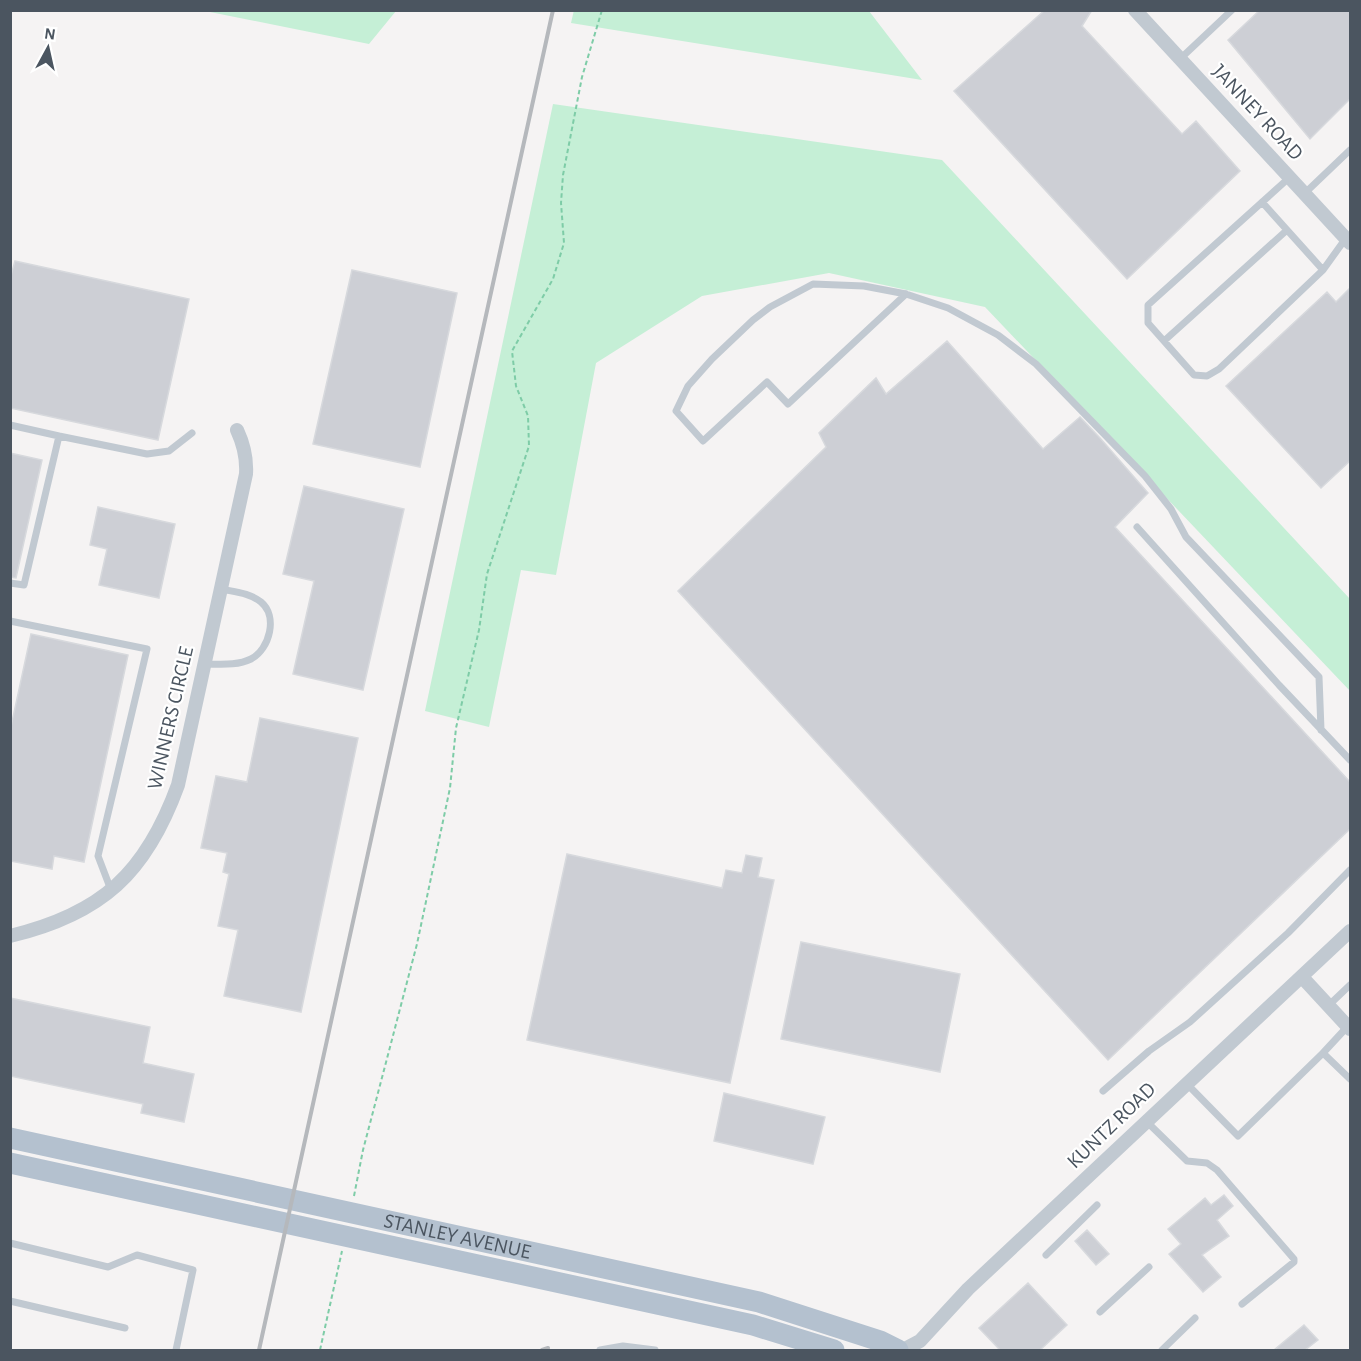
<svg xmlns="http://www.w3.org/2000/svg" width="1361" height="1361" font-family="'Alegreya Sans',sans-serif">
<rect width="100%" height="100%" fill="#f5f3f3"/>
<path fill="#c5efd6" d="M574,10L869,11L922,80L571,23Z
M205,11H396L369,44Z
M553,104L942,160L1350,599V691L985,307L829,273L702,296L596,363L556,575L521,570L489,727L425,711Z"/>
<path fill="#cdcfd5" stroke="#d7d9dd" stroke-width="1.5" d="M1045,10H1092L1082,26L1182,134L1196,121L1240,171L1127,279L954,91Z
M1260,10H1350V99L1310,139L1228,40Z
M15,261L189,299L158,440L10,408V279Z
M352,270L457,293L420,467L313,444Z
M1350,288V461L1321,488L1226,386L1327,292L1336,302Z
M947,341L1043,449L1080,417L1100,438L1148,493L1115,527L1350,782V829L1108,1060L678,591L826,447L819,433L876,378L886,394Z
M10,453L42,460L16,578L10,577Z
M304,486L404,509L363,690L293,674L314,581L283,574Z
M98,507L175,524L159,598L99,585L107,549L90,545Z
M31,634L128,655L84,862L54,856L52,869L10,861V731Z
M260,718L358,738L301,1012L224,996L238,930L218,926L229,874L223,872L227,853L201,848L216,776L247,782Z
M567,854L722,888L726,870L742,873L746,855L762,858L758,877L774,880L730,1083L527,1040Z
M801,942L960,974L940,1072L781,1039Z
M10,998L150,1027L143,1063L194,1074L184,1122L141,1113L143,1104L10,1076Z
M724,1093L825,1117L813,1164L714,1141Z
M1224,1195L1233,1206L1217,1220L1229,1236L1202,1255L1221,1277L1203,1292L1169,1254L1181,1244L1168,1229L1205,1198L1211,1205Z
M1087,1230L1109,1254L1096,1265L1075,1241Z
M1028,1283L1067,1325L1040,1350H1000L979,1328Z
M1304,1325L1318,1340L1305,1350H1274Z"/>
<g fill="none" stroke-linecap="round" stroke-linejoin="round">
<path stroke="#7ecca7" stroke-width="2" stroke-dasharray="4.5 3" stroke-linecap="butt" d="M354,1196L363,1150L417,944L450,788L456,728L479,630L487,574L529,446L528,416L516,386L512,351L553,279L564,243L561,203L563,175L582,77L602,10
M320,1350L342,1251"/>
<path stroke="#c1c9d1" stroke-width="7" d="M1180,59L1232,10
M1290,177L1148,305V323L1194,375L1207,376L1219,369L1323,270L1346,238
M1305,193L1350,150
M1262,202L1323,270
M906,294L788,404L767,382L703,441L676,411L688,386L712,359L753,320L770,307L813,284L864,286L906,294L948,308L998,335L1036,364L1145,476L1171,509L1186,537L1319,677L1321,730
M1164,341L1287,230
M10,425L59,436
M1137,527L1279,685L1350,760
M10,583L24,585L59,436L147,454L169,451L192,433
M10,621L147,649L98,856L111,890
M204,664C220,664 237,666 251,659C270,649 278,616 261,602C250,593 235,592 221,589
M1329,1005L1350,985
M1348,1026L1323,1053L1350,1079
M1186,1083L1238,1136L1323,1053
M1103,1091L1149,1051L1190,1022L1288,933L1350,870
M1146,1121L1187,1161L1207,1163L1217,1170L1294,1259V1262L1242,1304
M10,1243L108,1267L137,1255L193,1270L176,1350
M1046,1255L1097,1205
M10,1301L125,1328
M1100,1312L1149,1267
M600,1350L623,1346L655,1350
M1162,1350L1195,1318"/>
<path stroke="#c1c9d1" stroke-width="14" d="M1135,10L1350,243
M10,936C102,914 146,873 178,785L246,474C247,458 244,445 237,430
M1302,977L1350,1029
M903,1350L920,1341L968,1289L1350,931"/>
<g stroke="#b4c1cf" stroke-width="21">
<path id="s1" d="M10,1138L759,1302L880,1341L898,1350"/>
<path d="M10,1163L753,1325L834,1350"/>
</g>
<path stroke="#b5b8bc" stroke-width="4" d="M259,1350L553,10
M542,1350L548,1348"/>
</g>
<g text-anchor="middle" stroke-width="4.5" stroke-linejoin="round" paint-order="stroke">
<g font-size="21" fill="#4b5560" stroke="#fff">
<text transform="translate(1258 112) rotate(47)" y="7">JANNEY ROAD</text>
<text transform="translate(170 718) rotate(-77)" y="7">WINNERS CIRCLE</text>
<text transform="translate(1111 1125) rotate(-44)" y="7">KUNTZ ROAD</text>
<text dy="7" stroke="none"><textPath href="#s1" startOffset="458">STANLEY AVENUE</textPath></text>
</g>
</g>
<rect width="1361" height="1361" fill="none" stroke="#4b5560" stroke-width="24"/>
<g transform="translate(48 48) rotate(8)" stroke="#ffffff" stroke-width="4.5" paint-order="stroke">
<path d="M0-4.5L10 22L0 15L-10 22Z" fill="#4b5560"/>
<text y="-9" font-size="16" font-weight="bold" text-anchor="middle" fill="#4b5560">N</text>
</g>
</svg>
